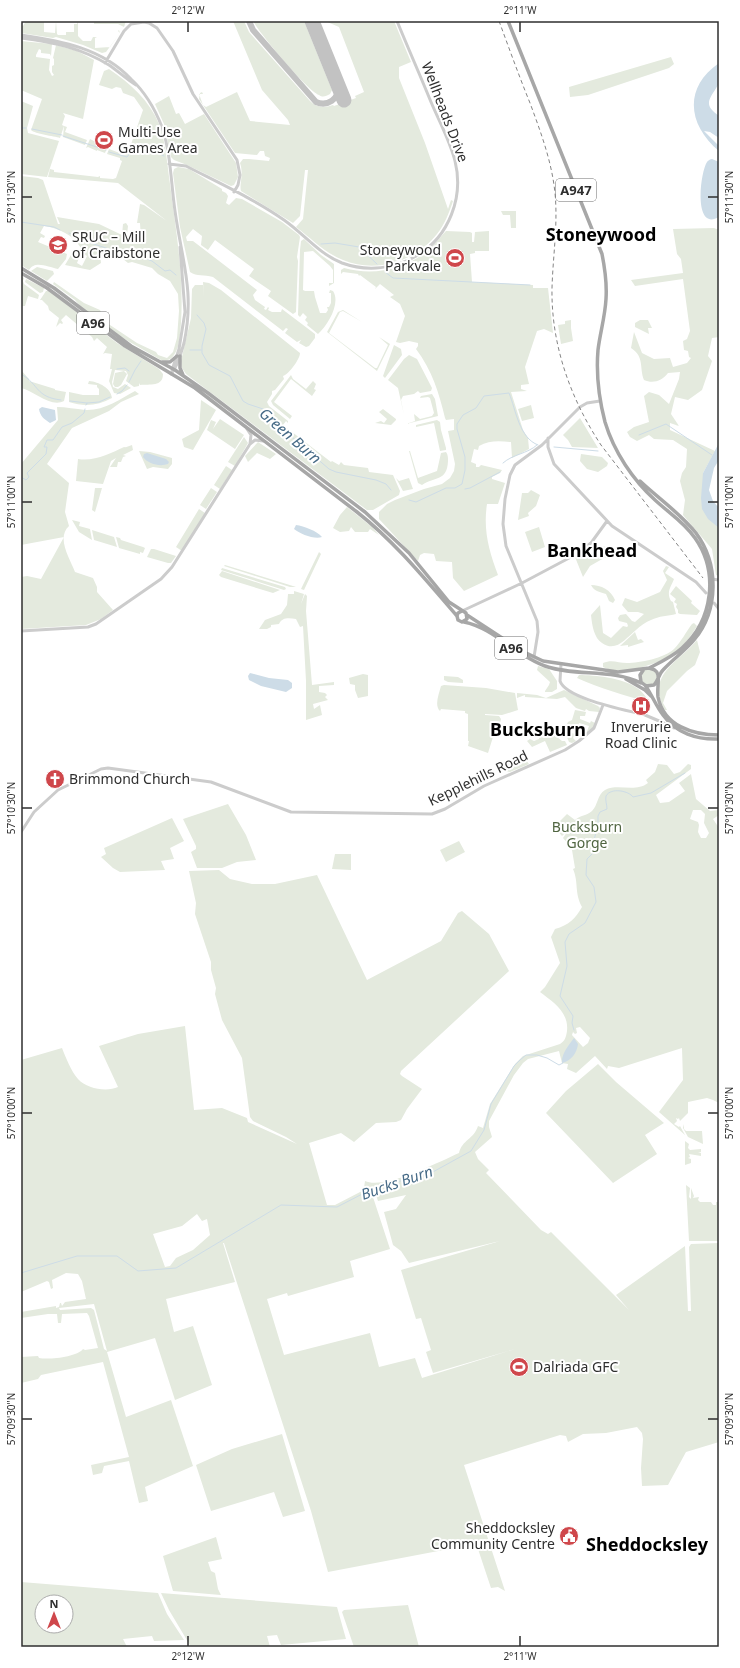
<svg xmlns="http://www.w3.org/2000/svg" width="740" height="1668" font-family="'Noto Sans',sans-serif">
<rect width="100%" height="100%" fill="#fff"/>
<path fill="#e4eade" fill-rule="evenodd" d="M26,21H44V32L55,33L56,21L57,34L58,35H66V32H74V24H77L78,21V36L83,41V45L56,37L53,38L21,33V25L23,26Z
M94,21H126L124,27L118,24H94Z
M233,21H244L249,32L310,101C317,108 324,108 333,105L334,106L356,98L355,96L364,92L339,27L325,21H394L411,62L399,67V78L425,143L448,209L451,200L453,201C449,213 445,224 437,234C416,261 376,274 343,260C325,253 312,239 296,227L303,219L308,170H305L300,216L293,223L241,191C239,185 244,174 240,163L243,159H249L269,161L270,158L265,156L264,151H260L257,155L235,153L199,99L200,93L202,92L203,94H199L203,105L206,107L237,92L250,121L290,125L288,120L262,90Z
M253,21H304L332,90L330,94C326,96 323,98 319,95C307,90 260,34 253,21Z
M119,30L120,33L106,52L102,53L83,45V41H91L93,37H97L95,38V48L110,47L120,33L118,31Z
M21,41L52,44L51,56L50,54L41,53V50L39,49L36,55V57L50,59L49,70L52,76L54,75L52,72V66L54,65V59L53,58L56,45L77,51L94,60L83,119L63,113L65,116L62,125L64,126L60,138C54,136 35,134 31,130L42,99L21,90Z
M671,57L674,64L669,68L588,95L570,97L569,87Z
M109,69C131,84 149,100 159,124C166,143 167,164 170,184C176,231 184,276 181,323C180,333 180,347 174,355C171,360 166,361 161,360L121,337L81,307L75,300L53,284L54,282L84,303L100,310L104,319L107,323L137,343L156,352L158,355L167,358L173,352L177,338L179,311L178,294L170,281L158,274L152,268L132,262L128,263L123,259L100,253L101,263L90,270L65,265L71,255L79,258L77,263L82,266L87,256L80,252L81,248C73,235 59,228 44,226L40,233L45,236L44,238L41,237L38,242L67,254L66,259L58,269C48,267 35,260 29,270L21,265V176L38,178L43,180L58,224H60L57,217L99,224L122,235L123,224L126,223L128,226L126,243L134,244L135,239H141L140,223H137L140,204L144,205L167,221L118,183L48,177L50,169L54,170V172L98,177L100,176V178L113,179L116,178L122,161L120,160V158L107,154L109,149L125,155L126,153H128L143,110L134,97L123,93L121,88L116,87L112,89L99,85L104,71Z
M169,96L176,114L179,113L185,124L204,114L236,163L238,177L234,185L231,186L187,165L174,160L171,157L164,124L155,104Z
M21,101L33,106L27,128L28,133L59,141L47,177L21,174Z
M64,126L67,127L65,132L87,140L85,145L63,137Z
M90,139C97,142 100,147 107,148L105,153L97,150V151L88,147L86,148Z
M178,167L189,169L222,189V191L226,193L228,196L226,203L229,205L236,198L242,199L282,222L299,235L300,237L297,257L298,261L296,312L293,314L268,296L271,291L249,276L254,269L215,240L208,250L201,245L202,236L193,229L186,237L187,241H193L257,290L253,295L255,300L265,307L264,309L266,310L268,307L269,308L268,310L272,312H281L282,309L315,334V338L309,346L306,347L299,343L301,340L297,342L285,333L288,329L286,328L283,331L213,277C204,274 197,277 190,272L180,227L173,173L174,169Z
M501,211H516V228H511L510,215H503Z
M714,228L719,230V337L712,338L708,356L712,361L702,390L688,400L675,397L671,414L679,426L670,423V430L715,451L703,473L719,528V576L716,575L712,549L683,515L685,500L680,481L682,473L686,467L687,449L673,440L654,439L649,435L637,441L630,437L627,432L634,427L649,422L644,396L649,392L659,395L669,404L679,379L680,372L668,373C662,381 653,384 644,380C639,368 645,357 631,348L634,332L642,353L654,359L670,358L673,367L687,363L691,358L689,357L688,351L684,350L683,341L687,339L690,331L683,279L635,286L631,280L683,273L681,259L677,254L673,229Z
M446,231L470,232L472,233V242H474L475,232L489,231V251H475V253L470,254L472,282L533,285V288H548L553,333L544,329L537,331L525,367L529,384L521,385V389L527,391L511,392L523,430L528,438L529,449L512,458L511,442C500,441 489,440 479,446L478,450L474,449L471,462L476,464V467H479L481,465L502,470L500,473L492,477V479L505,483L498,504H487C483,530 489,551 498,575L464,591L453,578L452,562L436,561L434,554L424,553L420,555L418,561L379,519V512L387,504L395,500L424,489L442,484L450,478L454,471L455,464L448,431L454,430V419L446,420L445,418C439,393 432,370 416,349L418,346V343L409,341L400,343L396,342L405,316L400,304L390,297L394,295L380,284L375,289L376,287L360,275L359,276L358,274L343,272L341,274V270L344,268C373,276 403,270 426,252C434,246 439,238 446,231Z
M304,239L321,255L334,264V283L329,286V283H333V270L330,266L313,251L304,252L303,290L305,291H314L315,297L320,313H326L328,310L327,307H329L331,303V293H329L330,290L333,291C341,303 328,325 318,334L307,325L308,323L305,320L307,317L303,313L300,317L298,315L300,250L301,241Z
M37,267L53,271L54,274L47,281L31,271Z
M21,276L24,278L23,281L24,284L39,295L38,299L28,296L25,306H21Z
M26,279L44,288L43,292L40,293L25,282Z
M203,282L209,283L221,290L300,353C300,359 289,374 283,376L284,379L275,390L272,391V394L267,402L269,406L288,421V423L286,421L283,425L331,462L332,461L339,465L341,462L344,465L368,468L369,472L393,475L400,491L399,495L373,510H367L186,374L182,368L181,361L191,318L192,289L195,285H203L204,298Z
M46,291H49L117,343L159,369L163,374C163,387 150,384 140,385L139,383V386L134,387L126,381L128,375L126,371L115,370L112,382L113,387L118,389L125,384L131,388L120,394L114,393L109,381L112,369H110L112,354L105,353L103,354L107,347L97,338L94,341L92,337L66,315L61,320L63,323L62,324L60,323L56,327L59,318L49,310L48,306L42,300H40Z
M343,310L362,322L343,311L340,312L329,333L375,368H377L388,345L379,337L390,344L377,371L327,332L338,312Z
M571,320V328L573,341L561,344L558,325L565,324V321Z
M640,320H648L652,328H648L649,334L635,327V323Z
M394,345L401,349L402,355L385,378L383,376Z
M409,355L417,359L432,388L431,391L420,393L418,391L414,394L403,396L401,400L404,415L398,388L388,380L404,359Z
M21,370L29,379V381L55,389V390L66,392L64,401C51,408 34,391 21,388Z
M124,371L127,374L121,385L118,387H115L113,384L115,373Z
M291,375L293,379L306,389L313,381L316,384L314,389L316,390L312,396L291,379L274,402L292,416L290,419L273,405L271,401Z
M89,381C99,382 111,388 112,398C98,406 84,407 69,402V392L83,395H99V389L97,387V385L88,384Z
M135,391L139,394L121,402L109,411L72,428L47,464L69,483L65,512L69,526C56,538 70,559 75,572L93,578L97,587V592L113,610L101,619L86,625L21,629V577L27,576L41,579L64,537L21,545V464L58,420L57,407C66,407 76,409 85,410C104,411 120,399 135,391Z
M432,394L435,399L438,416L406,424L415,421L414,414L420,419L432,416L434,413L430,398L428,397L420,398L421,396Z
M201,400L216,410L193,450L184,447L182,439L199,430Z
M531,405L534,418L522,421L518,409Z
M383,409L396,419V420L391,425L375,423L381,421L384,423L387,419L379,412Z
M580,418L598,448L572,447L568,440L563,435Z
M220,419L244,435L235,449L207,430L211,420L216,422L213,429Z
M437,420L440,422L441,430L446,448V450L440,451L434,423L416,427V425Z
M244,437L248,443L235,466L228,462Z
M258,442L276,454L270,459L257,453L248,462L245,456Z
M132,445L133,450L123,455L126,456L123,457L121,462H118L117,467H110L116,458L111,461L103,484L76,481L78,459C94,462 111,453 124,447H126L121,449Z
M139,451L150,452L172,458V464L168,469L153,467L147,469Z
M409,451H410L418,478L437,471L441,453L446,452C448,455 448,457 448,461C447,482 435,476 422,485L418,483Z
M581,454L602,457L608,463L607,466L598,472L587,469L580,461Z
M226,466L232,470L220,489L214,485Z
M396,478L399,481L409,478L413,489L403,491Z
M95,488H102L95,512L92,510Z
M211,488L217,492L206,509L200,505Z
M531,490L540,495L536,506L528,513L529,516L518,520L522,493H528Z
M347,507L372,527L379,535L370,529L368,532H355L351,527L349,531L340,532L333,528L340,515Z
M199,509L205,513L182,551L176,547Z
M72,520L80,522L79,526L90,529L92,540L79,532Z
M539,527L545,547L532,552L525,532Z
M92,530L114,537L117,547L94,540Z
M116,537L120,538L121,540L143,547L145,548L143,553L140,552V554L119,548Z
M604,546L613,558H604L590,566L583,577L575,557L590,547L589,551L596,558L600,554L597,551H600Z
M151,549H154L176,556L171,563H168L147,557Z
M319,552L321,554L304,590L301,589Z
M225,565L293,586L296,587H290L224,566Z
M666,566L669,567L665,573L674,579C671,587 666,592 671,601L673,602L676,614C668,616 659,616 651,620C646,622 640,626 636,630C626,638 616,653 602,643C594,638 592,625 591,615L600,605L603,633L611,638L623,626L627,627L628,626L627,623L619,621L618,618L620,615L626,614L632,621L635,622L644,614L638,612H628L622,605L625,598L637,602L660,592L667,580L663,571Z
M222,568L285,587L286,589L284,590L221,570Z
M222,571L280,590L273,593L221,577L219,575Z
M591,585C601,585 611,590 615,600L613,603L609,601L606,594C599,592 594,591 591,585Z
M676,586L692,601L691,603L700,611L697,615L680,614L678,613V610L676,607L677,604L674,602L676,599L670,594Z
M294,591L304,594L301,604L305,594L307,596L306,611L312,685L334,682V685L319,686V692L325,693L327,695L325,697L328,700L313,704L314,709L320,705L322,715L306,720V681L303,626L300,627L296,619C289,618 282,617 279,624L271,625V621V627L267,629H259L265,620L281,614L287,605L288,594H294Z
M694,623L697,626C691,636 684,646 675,653C659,664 620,677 603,667V663C612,659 618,663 627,663C640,663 664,658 674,649C681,642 686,632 692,624Z
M635,632L638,640L641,639L644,642L628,647V645L620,646Z
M697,640L700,652L695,665L687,671L667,691L663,703L667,710H665C645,675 678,663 697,640Z
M538,666L549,669L557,681V689L552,692H545V691L549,685L550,682L537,670Z
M641 677a8 8 0 1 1 16 0a8 8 0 1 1-16 0Z
M363,674L368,675V696L358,698L355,690V685L350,684L349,678Z
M579,675C595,675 623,678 637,688C642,691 646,697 650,702C625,696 600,688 577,678Z
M444,676L458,677L463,680V683L448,682L444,680Z
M444,685L486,688L515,693L518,710L502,715L485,714V715L499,716L501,719L499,727L501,735L493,737L488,753L468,746L469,741H468V714L465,713V711L441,709L440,711C434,705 439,694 441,686Z
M564,690L598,706L600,708L599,712L589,711L586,709L585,711L576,708L565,697L557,699L525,697V695L517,698V693L537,695L546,698Z
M575,710L586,712L585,716H580V719L590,723L591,721L595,723L593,728L586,734L589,726L579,723L578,727L573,725L571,733L575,734L573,738L576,741L572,743L569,742L564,730L568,722L572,720Z
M550,733H552L562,741H565L567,745L550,752L545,741L532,747L527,741L530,739L534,741L539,739V737L541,736L543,738Z
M525,759L529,764L510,772L505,771L507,763L513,764Z
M658,764L667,765L674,774L680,772L688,764L691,765V769L656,795L660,803L669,802L685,791L679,783L691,774L696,799L710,811L719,810V815L713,819L719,828V1103L713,1100L707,1098L688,1102V1113L680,1121L679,1118L678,1119L676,1118L677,1121L674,1124L679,1127L680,1126L685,1135L659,1112L683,1080L682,1048L619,1068L608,1066L607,1069L595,1056L576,1073L567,1069L568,1064L562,1063L559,1051L528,1059L523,1063L514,1075L489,1121V1127L492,1137L475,1152L478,1159L489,1170L486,1173L541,1230L548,1234L551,1232L629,1310L616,1295L685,1246L688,1311H691L689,1247L691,1244L719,1243V1442L686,1452L668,1485L642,1486L641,1468L643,1439L642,1433L637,1427L606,1433L583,1434L568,1442L566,1436L560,1435L464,1465L505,1591L498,1587L491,1588L477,1546L454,1548L328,1572L311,1511L224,1243H223L235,1282L166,1299L174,1332L193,1326L212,1385L175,1400L155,1338L107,1352L126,1417L171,1400L193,1466L145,1487L148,1501L139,1503L129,1461L104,1466L102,1473L93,1475L91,1465L129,1457L103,1362L41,1375L38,1379L21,1383V1357L38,1356L39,1358C49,1360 77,1357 83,1349L85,1350L98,1348L89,1316L87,1313L62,1314L61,1323H58L57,1314H48L21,1318V1312L56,1306V1308L59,1307L60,1303H61L62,1306L65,1302L86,1299L82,1281L78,1274L66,1273L52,1280L53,1288L51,1289L49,1282L47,1281L21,1292V1060L62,1048C66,1058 71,1071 78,1079C87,1089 107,1092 118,1087L99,1046L138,1034L185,1026L194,1110L222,1108L247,1118L248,1122L297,1144L286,1137L253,1121L250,1117L242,1058L222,1020L215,994L216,988L211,970V962L195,914L196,903L189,871L219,870L230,879L252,884H275L317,875L367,980L441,941L458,913L462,911L489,934L509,971L401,1071L400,1074L402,1076L422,1089L407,1109L401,1120L396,1122L376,1123L354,1142L341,1133L309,1143L327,1205H335L362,1191L364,1188L365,1181C384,1190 439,1162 459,1153C462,1140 474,1139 478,1126L483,1128L490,1104L515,1064L523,1056L560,1044C565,1041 566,1037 567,1031C569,1012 553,1002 540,992L545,987L560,963L551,937L555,929C569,925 575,919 582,907C574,892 579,883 573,869L575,868L571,844L569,845L563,838L570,828L562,836L554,827L567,814L575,820C580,815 587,816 592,811C598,805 597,795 605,790C618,783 635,793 648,783L646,780L655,772ZM693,810H701L705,814L704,823L709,833L706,838H701L698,832L699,825L698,822L690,819ZM580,1027L590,1038L588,1043L583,1047L572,1035L573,1032L575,1034L577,1033L576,1028ZM374,1189L378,1201L406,1195L396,1209L384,1212L393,1245L401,1251L409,1263L500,1241L401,1270L416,1319L421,1318L431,1350L426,1352L433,1373L515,1349L422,1378L415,1358L379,1367L370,1333L284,1355L267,1299L287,1293L288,1296L354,1277L350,1261L390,1249L371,1191ZM197,1214L202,1221L207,1219L210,1235L193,1250L176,1258L170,1266L165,1267L153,1234L182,1226ZM94,1304L107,1351L104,1349L94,1310L91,1308L60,1310L59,1308Z
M228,804L246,835L256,860L237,862L222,868H197L191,852L196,849V846L183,819Z
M172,818L184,841L170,848L174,859L161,861L165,870L120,872L113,868L101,857L106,854L104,848Z
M459,841L465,852L446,862L440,850Z
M335,854H351V870L332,869Z
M598,1064L616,1082L664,1123L645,1135L657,1154L613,1183L546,1113L566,1091Z
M684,1124V1129L686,1131H702L703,1144L688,1137L683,1128Z
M685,1141L689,1144L688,1148L690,1150L701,1149V1152L698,1153H701V1156L689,1154L690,1157L688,1158L691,1159V1163L685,1165Z
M686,1185L690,1188L689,1197L691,1199V1188L694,1196L693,1198L699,1197L698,1200L700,1202H711L713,1205H716V1202H719V1241H689Z
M282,1434L305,1511L283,1517L274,1492L211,1511L196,1465L232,1449Z
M216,1537L222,1559L208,1562L211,1571L215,1573L218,1589L221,1595L173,1591L163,1556Z
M21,1582L158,1593L167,1614L184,1640L154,1641L152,1636L123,1639L127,1647H21ZM42,1602H66V1626H42Z
M161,1593L337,1607L346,1639L281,1645L277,1635L267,1636L270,1647H191L169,1610Z
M408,1605L419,1647H354L342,1612L344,1610Z"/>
<path fill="#cddce7" d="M719,63C719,69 721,80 718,85C710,99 702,104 719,116V138L710,132L704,131L719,146V151C688,125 683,88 719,63Z
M712,159L719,162V217C693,232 700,173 707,162C709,160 709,160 712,159Z
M42,407L55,410L56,420L50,423C44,419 40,416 39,409Z
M719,443V460L714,468L709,490L713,501L719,508V528L708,519L702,509L701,498L703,473Z
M147,453L166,459L169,462L168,464C160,467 148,464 143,457L144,454Z
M296,525C304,526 317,531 322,537C315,540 300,534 294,529Z
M250,673L269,678L288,680L292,683V688L286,692L261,686L249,680L248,676Z
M574,1038L578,1044C577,1053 571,1061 562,1063C561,1054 569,1045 574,1038Z"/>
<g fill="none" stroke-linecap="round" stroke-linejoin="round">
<path stroke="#cddce7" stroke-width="1" d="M21,128H26
M32,129L62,135
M63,136L106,150
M109,152L127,157L138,143L164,156
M21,222L54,227L60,230
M69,233L88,242L118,252L137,255L152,261L165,271L170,270L176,275
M321,244L335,243L359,247L377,264
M385,272L393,278L530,285
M197,315L204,323L206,329L202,346V353L209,365L230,376L243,401L248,404L263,409L268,413L276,427L286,432L329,469L336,472L376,480L386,484L391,490
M190,350H201
M117,369L125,368L129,371
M21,374C40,385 35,397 61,400
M129,382L135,370L141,361
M117,394L122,391L127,385
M70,401L87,403
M86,405L87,403L99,402L110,397
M639,435L666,424L712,455
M554,447L598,451
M503,463C513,454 527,454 537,445
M21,477L26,480L29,477L27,473L46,454L47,447H44L47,440H53L62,427L72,423L84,413L85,409
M465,489L470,488L500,472
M409,500L416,502L446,488H455L462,484L465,470V457L457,429V424L463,415L476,408L484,396L509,393C516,410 519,438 538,445
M574,1030L572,1023L573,1016L560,996L567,966L565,942L569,934L585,923L596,902L594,887L586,875L587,859L593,853L594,840L598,825V816L600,812L607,809C607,805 605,800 606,796C611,787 629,791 633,797L651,793L685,773
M21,1273L77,1256H117L138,1271L176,1268L281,1205L337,1207L374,1188L431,1173L471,1151L484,1130L491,1104L514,1066L520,1060L526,1055H537L547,1058L559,1065L563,1063"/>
<path stroke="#c2c2c2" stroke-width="6" d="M249,21L253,30L316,102C327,107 340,99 338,86"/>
<path stroke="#c2c2c2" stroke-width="15" d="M312,21L344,100"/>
<path stroke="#ccc" stroke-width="3" d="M21,35C61,41 102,48 131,79C145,92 155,109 162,127C171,154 171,184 175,211C182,261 195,292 184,343C181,353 178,366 171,374
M21,38C53,42 81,48 109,65C118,71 126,79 136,85
M105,63L124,31L131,24L144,22L149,23L157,28L173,51L193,94L237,160L240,175L238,185L234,192
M169,164L186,166C219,183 254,199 284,220C304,234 319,254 342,263C367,272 395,269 418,255C449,236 464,197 455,161C450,141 439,121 431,102C420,75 408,48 397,21
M172,370L179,349L185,312L180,247
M247,429L251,435L250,444
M548,438V447L554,464L612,526L696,582L706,593
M711,579L719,580
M714,603L719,609
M462,611L522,583L571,557L591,543L607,521
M21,631L88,627L96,624L161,579L172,567L250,444L255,440L263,441
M534,657L538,632L537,621L506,546L503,524L505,499L510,475L515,465L542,445L580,407L587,403L600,401
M561,664L560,681C566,699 627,710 645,715C655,719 664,723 674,728
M21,832L34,812L58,790L101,769L108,768L211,782L291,812L432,814L445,809L484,786L565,750L579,741L594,728L603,705"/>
<path stroke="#a7a7a7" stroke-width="3.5" d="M508,21L602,254C605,269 607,284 606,299C605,317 600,333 598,350C596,374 599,399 605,422C614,452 633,480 655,500C669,513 684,522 695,538C719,572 713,620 682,648C672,657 661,662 649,668
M21,268L54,288L131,346L175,370L208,393L365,512L409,553L449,602L466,613L467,619L462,622L458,620L457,616L458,613L462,611
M21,273L47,288L125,346L195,388L357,512C395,542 425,579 457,616
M180,356V368L183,375
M162,362H170L177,356
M640,481C658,498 680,513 696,533C719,564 719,610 694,640C685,651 673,659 663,670C659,674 658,681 654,685L646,686L641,682L640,675L644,669
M467,615L522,651L543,661L618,672L649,668C653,669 657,670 658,675C659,682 657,690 658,697C664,726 693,735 719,735
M464,622C494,628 516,656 545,666C576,677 611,668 641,683
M626,679L645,690L651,696
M645,685C652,695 656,706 663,715C676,733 697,740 719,739"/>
<path stroke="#848484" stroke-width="1" stroke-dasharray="4 3" stroke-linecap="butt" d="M499,21C509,48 519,76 530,103C540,130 550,157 554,185C559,219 553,253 552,288C551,344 570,398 601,445L703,578
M718,597L719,598"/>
</g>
<path fill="none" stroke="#2f2f2f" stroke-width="1.5" d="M188,22V32M520,22V32M22,197H32M708,197H718M22,502H32M708,502H718M22,808H32M708,808H718M22,1113H32M708,1113H718M22,1419H32M708,1419H718M188,1636V1646M520,1636V1646"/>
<defs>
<g id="stadium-disc" transform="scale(1)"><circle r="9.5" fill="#cf474b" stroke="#fff"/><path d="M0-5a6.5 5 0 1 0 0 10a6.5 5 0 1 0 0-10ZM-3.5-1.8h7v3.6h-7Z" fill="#fff"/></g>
<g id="university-disc" transform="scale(1)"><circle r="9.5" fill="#cf474b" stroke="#fff"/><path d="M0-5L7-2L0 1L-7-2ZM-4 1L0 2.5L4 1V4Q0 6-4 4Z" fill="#fff"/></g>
<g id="hospital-disc" transform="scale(1)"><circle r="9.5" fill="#cf474b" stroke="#fff"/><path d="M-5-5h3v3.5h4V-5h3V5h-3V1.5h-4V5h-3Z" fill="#fff"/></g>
<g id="church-disc" transform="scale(1)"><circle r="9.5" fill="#cf474b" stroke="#fff"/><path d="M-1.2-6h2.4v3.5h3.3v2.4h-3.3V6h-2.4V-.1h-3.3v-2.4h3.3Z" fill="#fff"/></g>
<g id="civic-disc" transform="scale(1)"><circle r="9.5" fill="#cf474b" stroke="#fff"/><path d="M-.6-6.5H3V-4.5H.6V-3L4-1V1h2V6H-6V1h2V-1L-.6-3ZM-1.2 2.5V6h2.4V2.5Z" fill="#fff"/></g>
</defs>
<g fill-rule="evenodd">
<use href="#stadium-disc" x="104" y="140"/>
<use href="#university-disc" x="58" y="245"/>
<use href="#stadium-disc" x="455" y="258"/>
<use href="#hospital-disc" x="641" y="706"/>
<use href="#church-disc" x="55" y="779"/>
<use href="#stadium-disc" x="519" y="1367"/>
<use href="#civic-disc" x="569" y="1536"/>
</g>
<g text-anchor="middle" stroke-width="4" stroke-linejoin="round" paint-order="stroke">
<g fill="#fff" stroke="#6d6d6d" stroke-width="1">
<rect x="556" y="179" width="40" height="22" rx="3"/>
<rect x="77" y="312" width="32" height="22" rx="3"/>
<rect x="495" y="637" width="32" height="22" rx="3"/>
</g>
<g font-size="13" font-weight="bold" fill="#2f2f2f">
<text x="576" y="195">A947</text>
<text x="93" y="328">A96</text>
<text x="511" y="653">A96</text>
</g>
<g font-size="14" fill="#2f2f2f" stroke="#fff">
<text transform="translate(445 112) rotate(69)" y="5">Wellheads Drive</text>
<text transform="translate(478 778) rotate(-26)" y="5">Kepplehills Road</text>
</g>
<g font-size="14" fill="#2f2f2f" stroke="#fff" text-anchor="start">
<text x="118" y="137">Multi-Use<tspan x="118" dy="16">Games Area</tspan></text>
<text x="72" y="242">SRUC – Mill<tspan x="72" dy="16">of Craibstone</tspan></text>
<text x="441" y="255" text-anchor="end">Stoneywood<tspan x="441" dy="16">Parkvale</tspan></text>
<text x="641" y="732" text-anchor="middle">Inverurie<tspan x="641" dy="16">Road Clinic</tspan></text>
<text x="69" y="784">Brimmond Church</text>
<text x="533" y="1372">Dalriada GFC</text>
<text x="555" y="1533" text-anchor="end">Sheddocksley<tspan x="555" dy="16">Community Centre</tspan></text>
</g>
<g font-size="14" fill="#506541" stroke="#fff">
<text x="587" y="832">Bucksburn<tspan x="587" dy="16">Gorge</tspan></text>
</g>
<g font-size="15" font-style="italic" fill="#476b87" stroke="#fff">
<text transform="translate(290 436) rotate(41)" y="5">Green Burn</text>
<text transform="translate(397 1183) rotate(-19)" y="5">Bucks Burn</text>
</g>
<g font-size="18" font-weight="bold" fill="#000" stroke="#fff">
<text x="601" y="241">Stoneywood</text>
<text x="592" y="557">Bankhead</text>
<text x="538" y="736">Bucksburn</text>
<text x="647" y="1551">Sheddocksley</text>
</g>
</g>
<rect width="740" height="1668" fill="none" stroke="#ffffff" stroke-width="44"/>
<g transform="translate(54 1614)"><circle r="19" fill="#ffffff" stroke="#acacac"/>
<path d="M0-3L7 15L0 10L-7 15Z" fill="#cf474b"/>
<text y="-6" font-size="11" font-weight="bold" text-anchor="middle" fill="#2f2f2f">N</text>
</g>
<rect x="22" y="22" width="696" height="1624" fill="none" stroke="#2f2f2f" stroke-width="1.5"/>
<g font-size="10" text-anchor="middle" fill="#2f2f2f">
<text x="188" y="14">2°12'W</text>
<text x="520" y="14">2°11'W</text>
<text transform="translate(11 197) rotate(-90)" y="4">57°11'30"N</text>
<text transform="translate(729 197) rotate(-90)" y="4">57°11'30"N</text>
<text transform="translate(11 502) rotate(-90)" y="4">57°11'00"N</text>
<text transform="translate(729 502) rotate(-90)" y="4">57°11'00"N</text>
<text transform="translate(11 808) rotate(-90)" y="4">57°10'30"N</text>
<text transform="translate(729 808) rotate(-90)" y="4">57°10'30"N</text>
<text transform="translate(11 1113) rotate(-90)" y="4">57°10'00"N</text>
<text transform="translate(729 1113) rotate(-90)" y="4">57°10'00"N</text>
<text transform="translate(11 1419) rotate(-90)" y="4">57°09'30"N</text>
<text transform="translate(729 1419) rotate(-90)" y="4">57°09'30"N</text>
<text x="188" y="1660">2°12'W</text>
<text x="520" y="1660">2°11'W</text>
</g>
</svg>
